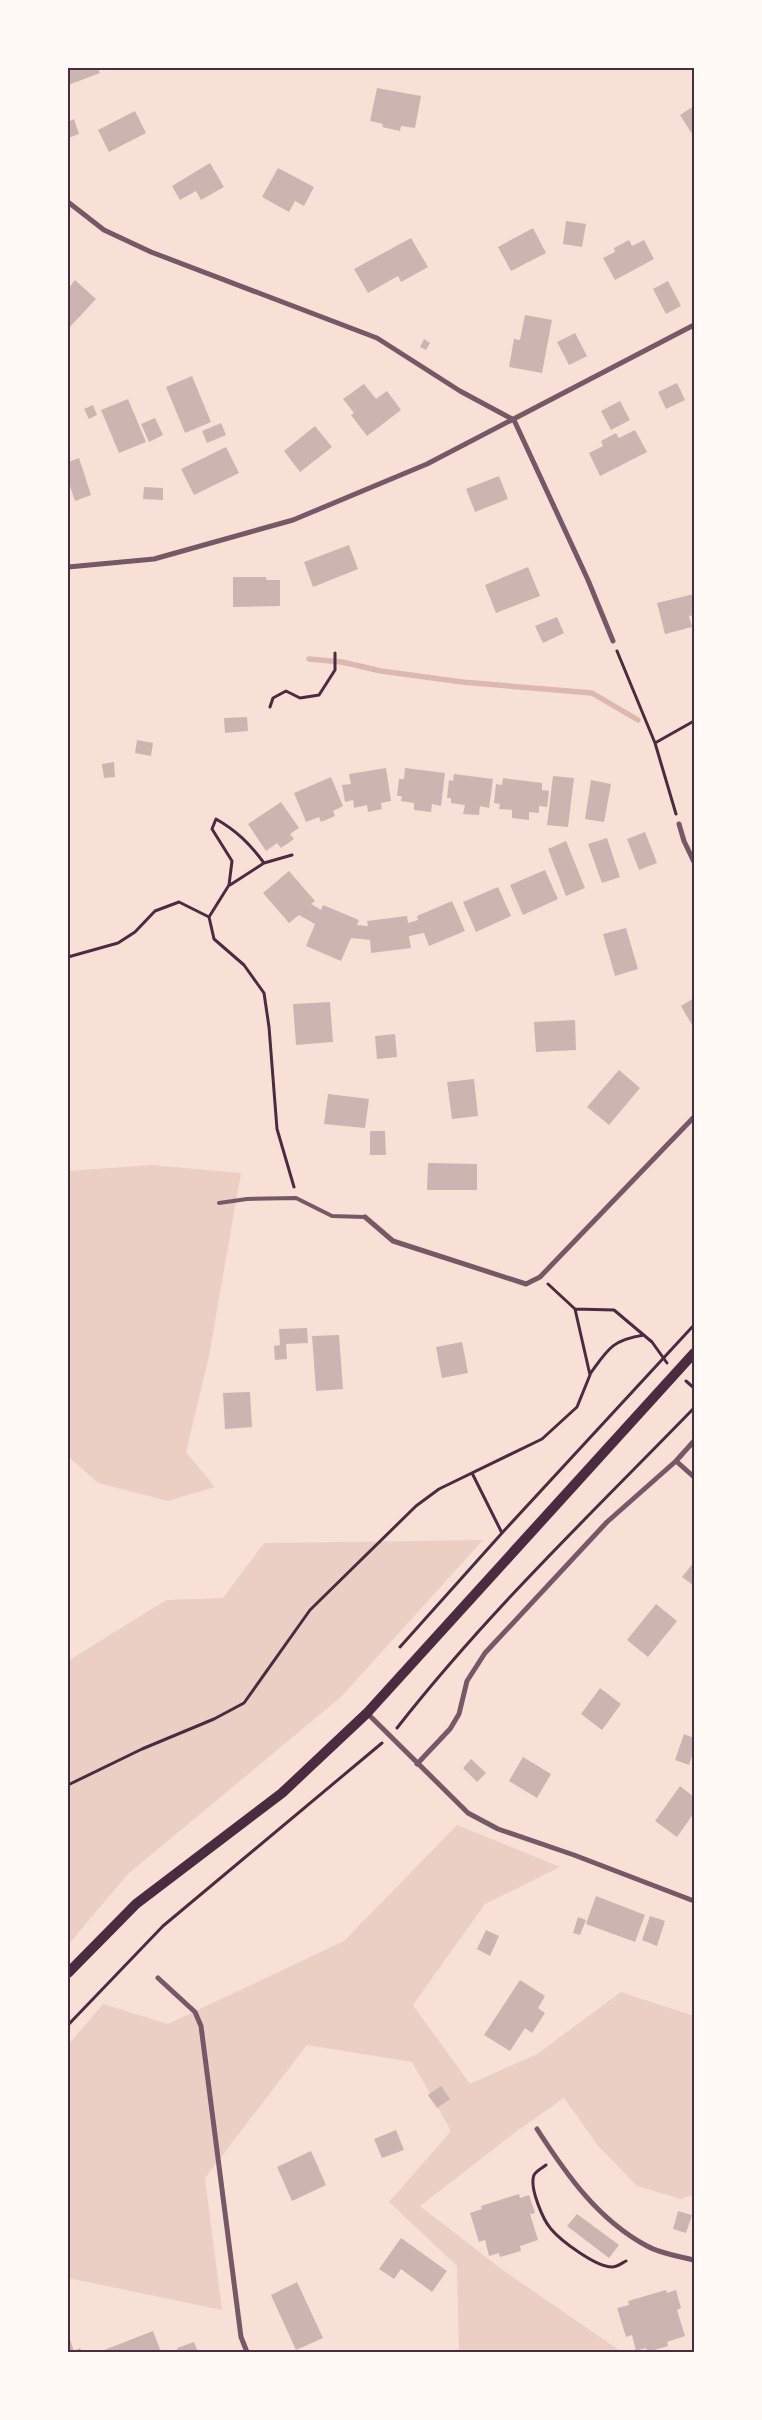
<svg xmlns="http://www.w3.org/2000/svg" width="762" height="2420" font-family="'Titillium Web',sans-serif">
<rect width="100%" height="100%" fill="#f7e1d7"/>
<path fill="#ebcfc5" d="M151,1165L241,1173L209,1356L186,1452L215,1487L168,1501L98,1483L68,1456V1171Z
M483,1540L341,1697L128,1874L68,1945V1661L166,1600L223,1598L264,1543Z
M457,1825L560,1867L485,1904L413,2005L470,2084L537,2054L621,1992L694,2016V2194L681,2199L637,2186L599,2147L564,2098L517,2131L420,2206L504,2271L622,2352H459L457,2266L389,2202L451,2131L412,2062L307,2045L205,2178L222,2310L68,2278V2045L103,2004L168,2024L344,1941Z"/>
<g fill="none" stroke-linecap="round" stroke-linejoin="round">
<path stroke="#dcb8b0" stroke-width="5.5" d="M309,659L342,662L381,671L462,682L592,693L638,720"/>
</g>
<path fill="#ccb4b1" d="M68,68H98L100,73L68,85Z
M377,88L421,96L415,128L401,126L400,131L382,127L383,124L370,121Z
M694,106V137L680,115Z
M135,111L146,133L109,152L98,130Z
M74,119L79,134L68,138V122Z
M210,163L224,187L201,200L196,191L180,200L172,186Z
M278,168L314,187L304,206L295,201L289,212L262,197Z
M566,221L586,224L582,247L563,244Z
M533,228L546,253L511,271L498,247Z
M411,238L428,267L401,282L398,276L368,293L354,269Z
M629,240L632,246L644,240L654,259L615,280L603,258L615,252L614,248Z
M75,280L96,299L68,329V289Z
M668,281L681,306L666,314L653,289Z
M525,315L552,320L542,373L509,367L514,339L520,340Z
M575,333L587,356L569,365L557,342Z
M424,339L430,343L426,350L420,347Z
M192,376L211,422L185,433L166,387Z
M677,383L685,400L666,409L658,392Z
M364,384L376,399L387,391L401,410L367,436L351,415L354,413L343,399Z
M128,399L146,442L119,453L101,410Z
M620,401L630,420L611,430L601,411Z
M93,405L97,415L89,419L84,409Z
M155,418L163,435L149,442L141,424Z
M221,423L226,435L207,443L202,431Z
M315,426L332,447L300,472L284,451Z
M635,430L647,452L600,476L589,453L603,446L601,441L616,433L619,438Z
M226,447L239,473L194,495L181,469Z
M79,458L91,495L75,501L69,483L68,484V462Z
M499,476L508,499L475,512L466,489Z
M144,487L163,488V500L143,499Z
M349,545L358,569L313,587L304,562Z
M528,567L540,596L496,613L485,585Z
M233,577H266V580H280V606L233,607Z
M694,594V615L689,616L692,627L665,634L657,603Z
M557,617L564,633L543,643L535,626Z
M247,717L248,731L225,733L224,718Z
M137,740L153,743L151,756L135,753Z
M114,762L115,777L104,778L102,764Z
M386,768L391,801L381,803L382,809L368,812L367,805L354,808L353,800L345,802L342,785L351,784L349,774Z
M405,768L445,773L441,806L432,804L431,812L414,810V803L401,801L402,796H397L399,779H404Z
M454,774L493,779L489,808L480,806L479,815L463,814L465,805L451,803V798H447L449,780L453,781Z
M553,776L574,778L568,827L547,825Z
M331,777L343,806L333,811L335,816L321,822L319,817L306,822L294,793Z
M503,778L542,783V790L549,791L547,807L539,806V813L529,812V820L512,818V810L499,809L500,804L494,803L496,784L502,785Z
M591,780L611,784L604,822L585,819Z
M281,802L299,828L290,834L294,839L281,848L277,843L266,851L248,824Z
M645,832L657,863L639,870L627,839Z
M607,838L620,877L602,883L588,844Z
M566,841L585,888L566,896L548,849Z
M545,870L558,899L523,915L510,885Z
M289,871L315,901L311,904L321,910L323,905L359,920L357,925L368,926L367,921L407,916L408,923L418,920L417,916L452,901L465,931L429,946L424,933L409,936L411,948L371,953L370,940L351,938L341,961L306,946L315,924L299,915L289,923L263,893Z
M498,887L511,916L476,932L463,902Z
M626,928L638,969L615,976L603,934Z
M694,998V1024L692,1025L681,1006Z
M330,1002L333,1042L296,1045L293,1004Z
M575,1020L576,1050L536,1052L534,1022Z
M395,1034L397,1057L377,1059L375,1036Z
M619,1070L640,1088L609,1125L587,1107Z
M474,1079L478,1116L452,1119L447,1082Z
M328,1094L369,1099L365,1128L324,1124Z
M370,1131H385L386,1155H370Z
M428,1163L477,1164V1190H427Z
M307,1328L308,1343L286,1344L287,1359L275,1360L274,1346L280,1345L279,1329Z
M339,1335L343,1389L316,1391L312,1336Z
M462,1342L468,1373L442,1378L436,1347Z
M250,1392L252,1427L225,1429L223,1393Z
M694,1562V1586L682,1577Z
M656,1604L677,1621L648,1657L627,1640Z
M600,1688L621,1704L602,1730L581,1714Z
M684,1734L694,1738V1750L689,1765L675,1760Z
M523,1757L551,1774L537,1798L509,1781Z
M471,1759L486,1773L477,1782L463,1768Z
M680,1786L694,1797V1813L677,1837L655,1821Z
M596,1896L645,1915L635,1942L586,1924Z
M650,1916L665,1921L657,1946L642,1940Z
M578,1917L586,1920L580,1935L573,1933Z
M486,1930L499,1936L490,1956L477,1949Z
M520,1980L545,1996L538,2008L545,2013L532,2033L525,2028L510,2051L484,2035Z
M441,2086L450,2099L437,2108L428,2095Z
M396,2130L404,2150L382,2158L374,2139Z
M311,2151L326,2185L292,2201L277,2167Z
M519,2194L520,2198L529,2195L535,2213L530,2214L538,2240L520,2246L521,2251L500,2257L499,2253L489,2256L485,2240L479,2242L470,2213L482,2209L481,2206Z
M678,2211L692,2215L686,2233L673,2229Z
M577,2214L619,2245L609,2258L567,2226Z
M401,2238L447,2271L432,2292L401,2269L394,2279L379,2269Z
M297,2282L323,2338L296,2350L271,2295Z
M666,2290L667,2293L676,2290L681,2308L677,2310L685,2336L667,2342L668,2346L647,2352L646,2348L636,2351L632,2335L626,2337L617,2308L629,2305L628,2301Z
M153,2331L161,2352H99Z
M68,2334L74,2351L80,2348L82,2352H68Z
M194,2342L198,2352H178L177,2348Z"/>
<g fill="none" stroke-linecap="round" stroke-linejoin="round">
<path stroke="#4a2c40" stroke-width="3" d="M617,651L655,743L676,814
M270,707L273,698L286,691L300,698L319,695L335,670V653
M655,743L694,721
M264,863C250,844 237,831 216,819L212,829L232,861L229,885L209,917L214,939L244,965L264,993L269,1027L277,1129L294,1187
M230,885L264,863L292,855
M68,957L118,943L135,932L155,911L179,902L209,917
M575,1309L614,1310L652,1342L667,1363
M590,1374C608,1349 612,1340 644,1335
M686,1381L694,1388
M502,1533L694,1325
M400,1647L502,1533L472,1473
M397,1728C487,1613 593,1512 694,1408
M68,1785L142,1749L214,1719L244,1703L310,1610L416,1506L439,1489L542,1439L577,1407L590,1375L575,1309L548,1284
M68,2025L163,1926L382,1743
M546,2165C542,2168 536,2171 534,2175C529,2187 543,2220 551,2229C561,2241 596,2267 612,2267C617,2267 622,2263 626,2261"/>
<path stroke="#755966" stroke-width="4" d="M219,1203L247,1199L296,1198L332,1216L365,1217"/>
<path stroke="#755966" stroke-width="5" d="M68,202L104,230L151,252L377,338L460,391L514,420L588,580L613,641
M68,567L154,559L293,520L427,464L694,325
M679,824L684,841L694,862
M365,1217L393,1241L526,1284L540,1277L694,1117
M676,1461L694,1441
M367,1713L468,1813L498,1829L574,1855L694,1901
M417,1764L450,1729L459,1714L467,1681L485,1653L607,1522L676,1461L694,1477
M158,1978L195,2012L201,2026L241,2337L247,2352
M537,2129C566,2174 598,2220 647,2246C661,2254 679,2256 694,2260"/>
<path stroke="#4a2c40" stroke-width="10" d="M68,1973L136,1904L282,1793L367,1713L694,1353"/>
</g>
<rect width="762" height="2420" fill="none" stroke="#fffaf5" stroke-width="138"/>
<rect x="69" y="69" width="624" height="2282" fill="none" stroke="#4a2c40" stroke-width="2"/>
</svg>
